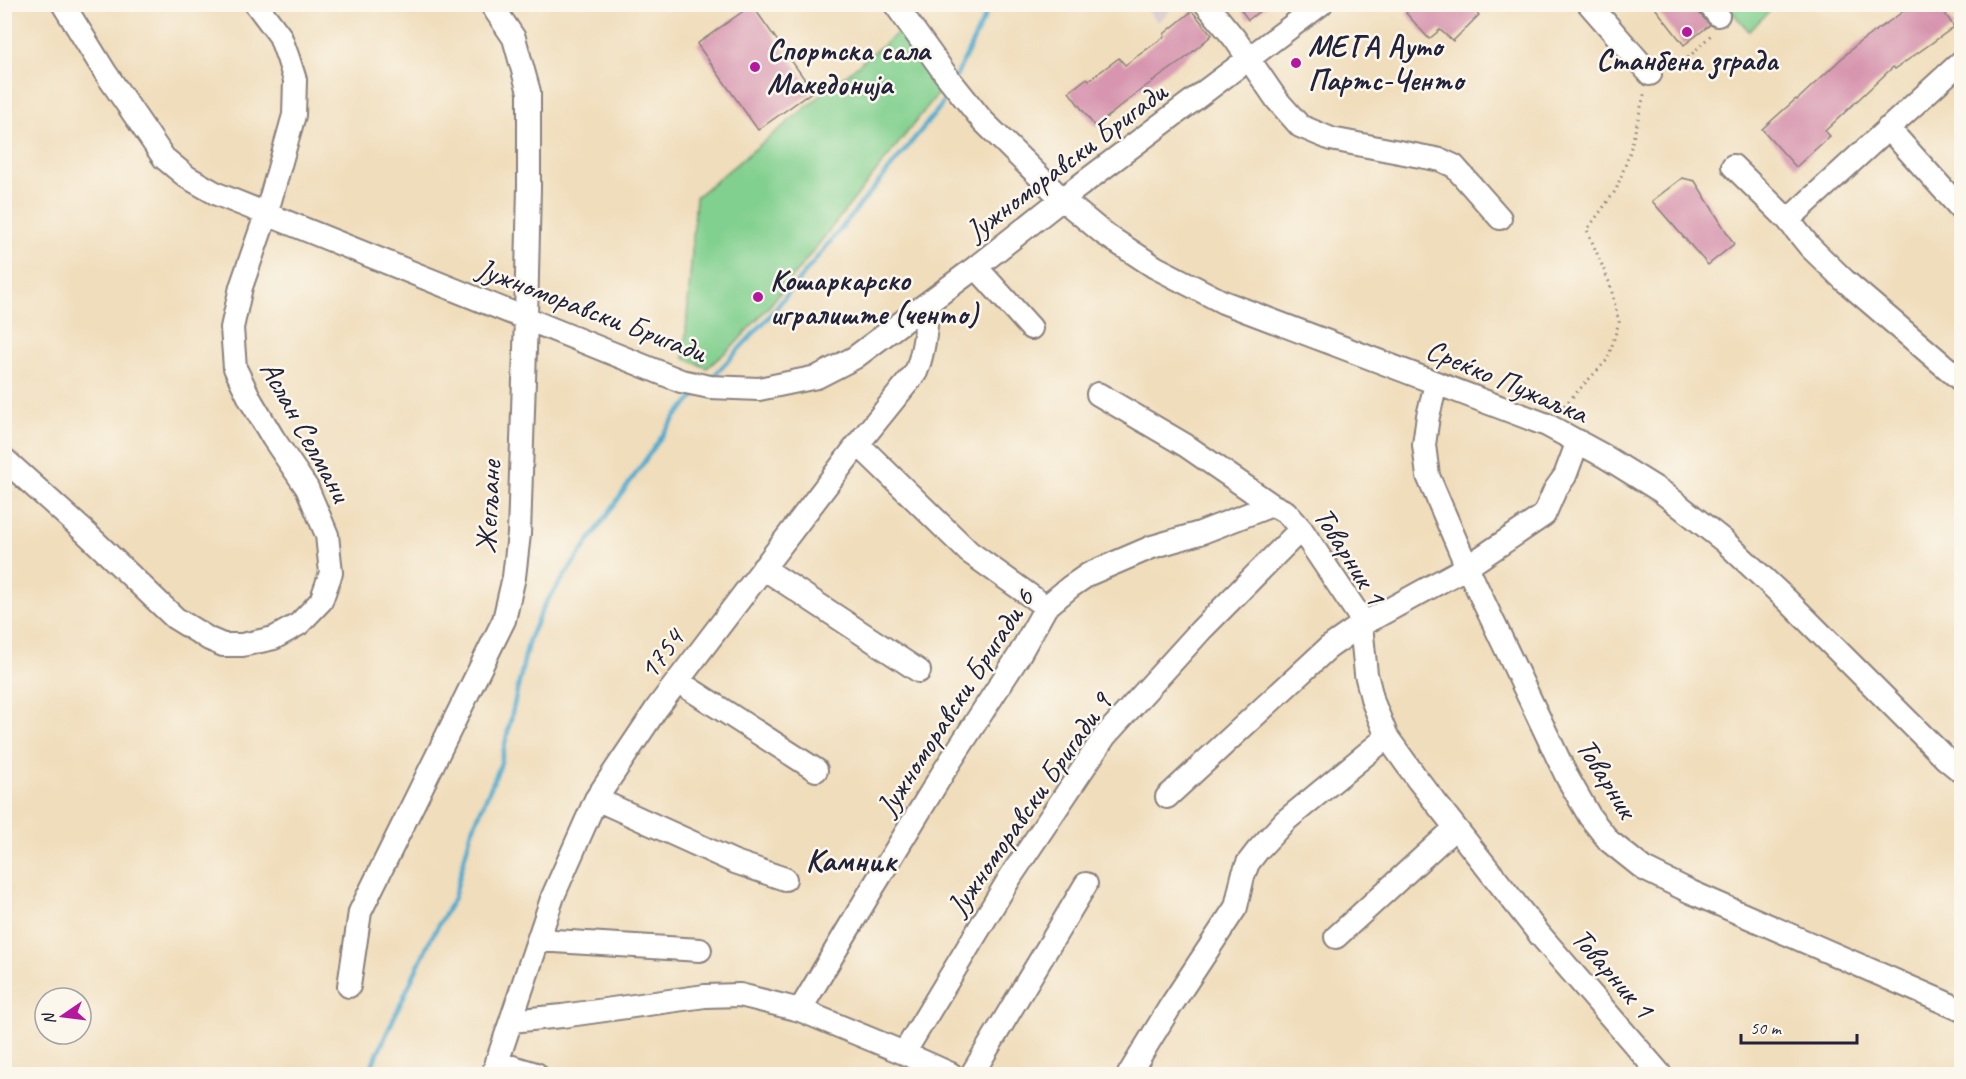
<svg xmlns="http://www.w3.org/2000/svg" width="1966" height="1079" font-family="Caveat,sans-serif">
<rect width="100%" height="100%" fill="#fbf7ec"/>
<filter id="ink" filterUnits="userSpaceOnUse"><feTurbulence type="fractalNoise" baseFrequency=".0167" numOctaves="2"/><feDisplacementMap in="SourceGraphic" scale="12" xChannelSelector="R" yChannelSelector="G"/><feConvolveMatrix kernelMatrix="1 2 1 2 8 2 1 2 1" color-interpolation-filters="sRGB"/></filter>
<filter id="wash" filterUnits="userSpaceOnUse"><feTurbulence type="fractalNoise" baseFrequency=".008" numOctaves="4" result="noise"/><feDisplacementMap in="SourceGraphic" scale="24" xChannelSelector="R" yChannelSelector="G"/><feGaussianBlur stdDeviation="1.35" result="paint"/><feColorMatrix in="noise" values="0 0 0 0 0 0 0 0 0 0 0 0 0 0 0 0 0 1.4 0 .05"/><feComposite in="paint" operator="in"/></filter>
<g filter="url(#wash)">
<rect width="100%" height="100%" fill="#f0ddbb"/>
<path fill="#d2bdc6" d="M1144,5H1164L1170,12L1157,22Z"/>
<path fill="#82d08f" stroke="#527965" stroke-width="1.5" d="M1726,5H1776L1749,31Z
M900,31L940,91L771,304L735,344L707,368L684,358L696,197Z"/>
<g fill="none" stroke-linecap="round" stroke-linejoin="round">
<path stroke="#50abce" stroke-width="4.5" d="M956,76L991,4
M711,379L767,319L941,106L949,89
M368,1074L430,940L454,898L471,833L500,766L529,639L545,604L676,416L699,392"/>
</g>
<g id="blocks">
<path fill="#d795af" d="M1248,4H1269L1248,20L1241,10Z
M1414,4H1469L1479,15L1453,41L1440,30L1429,39L1406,13Z
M1652,4H1696L1699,13L1710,25L1684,45Z
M1914,4H1939L1954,27L1895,69L1893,67L1825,131L1830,136L1796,167L1762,129L1796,99L1797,100L1857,44Z
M752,5L813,91L758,130L697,44Z
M1192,11L1212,35L1182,61L1142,89L1095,127L1069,92L1087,78L1089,80L1119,58L1125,65L1165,36L1164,34Z
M1682,178L1695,181L1734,244L1708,265L1652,201Z"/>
</g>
</g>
<g filter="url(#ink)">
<use href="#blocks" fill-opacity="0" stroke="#89807b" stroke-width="1.5"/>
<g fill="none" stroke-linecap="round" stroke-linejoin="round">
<g stroke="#89807b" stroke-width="26">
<path id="minor" d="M63,4L105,72L164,158L187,177L217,194L681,381L710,387L759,389L817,377L854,358L976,267L1062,199L1321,4
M895,4L946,75L982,120L1062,199L1103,233L1155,267L1223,302L1547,425L1604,456L1662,492L1724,541L1788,601L1946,759L1962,772
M1206,4L1235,39L1277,100L1300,126L1331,139L1441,160L1454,166L1500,218
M1589,4L1650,74
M1709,4L1718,15
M1888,128L1962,210
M1733,166L1788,220L1810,247L1844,280L1962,381
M1788,220L1962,61
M976,267L1031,328
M1436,384L1428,416L1424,445L1428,476L1467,567L1567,777L1590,817L1609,841L1644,869L1691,892L1962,1010
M1098,394L1185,445L1272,505L1286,512L1301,529L1358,614L1361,625L1366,674L1373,702L1387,737L1418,780L1540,935L1660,1074
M858,444L969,552L1046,607
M4,459L85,532L175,618L209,639L223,645H242L274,638L299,624L321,601L331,573L327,535L307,488L273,438L251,401L235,368L232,328L241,287L266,215L294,115L295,80L288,58L280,36L256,4
M763,568L919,671
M679,682L816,770
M1167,797L1328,648L1361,625L1467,567L1544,515L1555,490L1565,476L1578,441
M596,799L735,862L785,879
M1336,937L1455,828
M538,940L700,950
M349,986L360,912L504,620L514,577L519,534L526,318L529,187V92L514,38L491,4
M800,1010L872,889L944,771L1018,657L1046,607L1070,587L1089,574L1152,547L1200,533L1272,505
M511,1021L562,1016L705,996L740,995L800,1010L904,1053L951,1074
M904,1053L1011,876L1105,736L1201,630L1301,529
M496,1062L536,1074
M493,1074L553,896L596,799L657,708L858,444L916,372C925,349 926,326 928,303
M972,1074L1086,884
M1129,1074L1170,1007L1236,907L1243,876L1248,863L1258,850L1285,821L1387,737"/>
</g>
<path stroke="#89807b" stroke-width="3" stroke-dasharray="1.5 4.5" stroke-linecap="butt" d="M1955,4L1962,10
M1668,69L1679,67L1713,33
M1560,410L1608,359L1619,322L1610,284L1587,230L1616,190L1629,155L1645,91"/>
<use href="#minor" stroke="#fff" stroke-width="22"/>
</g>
</g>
<g fill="#b5179e" stroke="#fbf7ec" stroke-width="2">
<circle cx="1687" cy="32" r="6"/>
<circle cx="1296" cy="63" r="6"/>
<circle cx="755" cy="67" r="6"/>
<circle cx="758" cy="297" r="6"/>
</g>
<g text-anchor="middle" stroke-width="5" stroke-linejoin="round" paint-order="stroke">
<g font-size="30" font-weight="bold" fill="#22223b" stroke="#fbf7ec" text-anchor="start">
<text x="1308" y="56">МЕГА Ауто<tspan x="1308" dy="34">Партс-Ченто</tspan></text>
<text x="767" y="60">Спортска сала<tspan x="767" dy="34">Македонија</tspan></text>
<text x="1687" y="70" text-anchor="middle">Станбена зграда</text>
<text x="770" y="290">Кошаркарско<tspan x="770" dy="34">игралиште (ченто)</tspan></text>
</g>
<g font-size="30" fill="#22223b" stroke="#fbf7ec">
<text transform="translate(1066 161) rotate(-37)" y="10">Јужноморавски Бригади</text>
<text transform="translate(592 310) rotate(21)" y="10">Јужноморавски Бригади</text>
<text transform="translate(1507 381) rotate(23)" y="10">Среќко Пужаљка</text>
<text transform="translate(306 431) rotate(61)" y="10">Аслан Селмани</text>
<text transform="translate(488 507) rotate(-87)" y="10">Жегљане</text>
<text transform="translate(1350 556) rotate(58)" y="10">Товарник 1</text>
<text transform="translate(661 654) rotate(-53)" y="10">1754</text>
<text transform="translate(955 702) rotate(-57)" y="10">Јужноморавски Бригади 6</text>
<text transform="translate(1607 778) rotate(58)" y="10">Товарник</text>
<text transform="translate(1029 804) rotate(-55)" y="10">Јужноморавски Бригади 9</text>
<text transform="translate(1613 973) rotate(49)" y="10">Товарник 1</text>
</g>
<g font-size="32" font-weight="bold" fill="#22223b" stroke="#fbf7ec">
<text x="851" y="871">Камник</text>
</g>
</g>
<rect width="1966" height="1079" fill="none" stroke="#fbf7ec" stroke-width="24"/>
<g transform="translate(63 1016) rotate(256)"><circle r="28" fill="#fbf7ec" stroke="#a4a2a5" stroke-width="1.5"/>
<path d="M0-4.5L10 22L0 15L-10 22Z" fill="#b5179e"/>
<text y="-9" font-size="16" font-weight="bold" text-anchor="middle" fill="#22223b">N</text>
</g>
<path d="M1741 1034v9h116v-9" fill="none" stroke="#22223b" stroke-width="3"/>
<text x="1750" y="1034" font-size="18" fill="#22223b" stroke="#fbf7ec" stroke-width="4.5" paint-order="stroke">50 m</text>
</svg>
